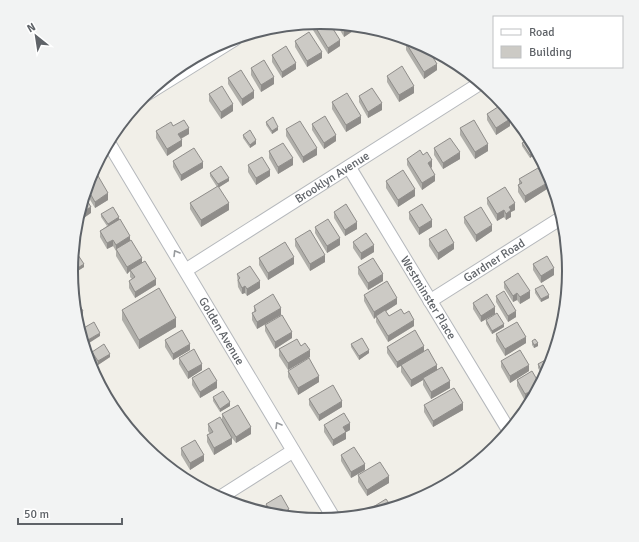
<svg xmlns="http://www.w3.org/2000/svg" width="639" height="542" font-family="Signika,sans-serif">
<rect width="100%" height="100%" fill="#f1efe8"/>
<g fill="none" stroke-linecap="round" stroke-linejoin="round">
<g stroke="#b5b8bc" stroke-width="15">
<g id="street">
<path d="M142,97L235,39"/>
<path id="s1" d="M110,145L333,517"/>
<path id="s2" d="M349,167L508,429"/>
<path id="s3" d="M186,270L479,84"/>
<path id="s4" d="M430,301L558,220"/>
<path d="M219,498L293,451"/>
</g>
</g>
<use href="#street" stroke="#fff" stroke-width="13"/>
</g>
<path fill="#afaea9" d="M313,23L340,46L328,54L313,30Z
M337,25L356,29L344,37Z
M295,41L322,58L307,67L295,47Z
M406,43L437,70L424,79L406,50Z
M272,55L296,69L282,78L272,62Z
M251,68L274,84L261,92L251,75Z
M387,76L414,93L399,102L387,82Z
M228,78L254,98L242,106L228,84Z
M209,94L233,111L221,119L209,101Z
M359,96L382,110L368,118L359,102Z
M332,102L361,123L346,132L332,109Z
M503,107L513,121L510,123V126L496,135L487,120V114Z
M266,122L278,130L272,134L266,125Z
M312,124L336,141L324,149L312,130Z
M173,126L189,134L181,139L182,146L167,156L156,138V131Z
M460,128L488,151L475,159L460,135Z
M286,129L317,155L303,163L286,136Z
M243,135L256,144L250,148L243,138Z
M526,141L535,154L530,158L522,146V143Z
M434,148L460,159L443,169L434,155Z
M269,151L293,165L278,174L269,158Z
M407,159L432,167L431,168L435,181L422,190L407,165Z
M173,161L203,168L181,181L173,167Z
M248,165L270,176L256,185L248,172Z
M210,173L229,181L219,187L229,210L201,227L190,209V203L217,187L210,176Z
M90,176L108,200L95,208L86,193Z
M519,179L547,189L525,203L518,192V185L519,184Z
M386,181L415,196L398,207L386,188Z
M487,198L515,210L511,212V217L506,220L504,217L497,221L487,204Z
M334,212L357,229L345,236L334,218Z
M409,212L432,227L419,235L409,219Z
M101,214L119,219L142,263L156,285L135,298L129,288V281L132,279L130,277V271L127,274L116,256V251L113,246L107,249L100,237V231L107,226L101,217Z
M464,217L492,231L476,242L464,223Z
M315,227L340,245L327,253L315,233Z
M295,239L325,262L310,271L295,246Z
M429,239L454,249L438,260L429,246Z
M353,242L374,252L361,260L353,248Z
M564,247L568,267L565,262V256L564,254Z
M73,258L84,267L73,274L71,271Z
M259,258L294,264L268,280L259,265Z
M533,264L554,275L541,283L533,270Z
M358,267L383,281L368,290L358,274Z
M237,274L260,288L247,296L245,293L242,294L238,287Z
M504,282L530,298L520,304L517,300L513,302L504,288Z
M535,289L549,298L541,302L535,293Z
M364,295L397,304L386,311L389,316L404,314L414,326L388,342L376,322V317L374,319L364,301Z
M496,296L516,317L508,322L496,302Z
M473,303L495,314L481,322L473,309Z
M254,306L281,315L257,329L252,320V313L254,312Z
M122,310L176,327L139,349L122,320Z
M486,320L504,327L492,334L486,324Z
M265,325L292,338L275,349L265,331Z
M496,334L526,343L505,356L496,341Z
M165,340L190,350L173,360L165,347Z
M532,341L538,346L534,348L532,345Z
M351,344L369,353L359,360L351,347Z
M301,346L310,357L288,370L279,356V349Z
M387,347L424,352L450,388L431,399L423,385V380L411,387L401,372V366L397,368L387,353Z
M92,352L110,357L98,365L92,355Z
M179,358L202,370L188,379L179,364Z
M549,358L543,376L538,368V364Z
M501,361L529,371L510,383L501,367Z
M288,371L319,382L298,395L288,377Z
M532,371L525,401L517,386V380Z
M192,378L217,388L200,398L192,385Z
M213,397L230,406L220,412L213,401Z
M309,399L342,407L319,421L309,405Z
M424,405L463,410L433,427L424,412Z
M222,414L251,434L236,443L232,438V444L214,455L207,442V435L210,434L208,431V424L222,421Z
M324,425L350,430L346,432V439L333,446L324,432Z
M181,448L204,461L190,470L181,455Z
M341,455L365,470L351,478L341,461Z
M358,475L389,483L367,496L358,482Z
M266,504L289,514L266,509Z"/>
<path fill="#8f8d8a" d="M348,28L356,29L344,37V30Z
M340,40V46L328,54V48Z
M322,52V58L307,67V61Z
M296,63V69L282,78V72Z
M437,64V70L424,79V72Z
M274,77V84L261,92V85Z
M414,86V93L399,102V95Z
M254,91V98L242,106V99Z
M382,103V110L368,118V112Z
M233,104V111L221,119V112Z
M361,116V123L346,132V125Z
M509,117H510L513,121L510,123V126L496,135V128Z
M278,127V130L272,134V131Z
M189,128V134L178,140V134Z
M336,135V141L324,149V143Z
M182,140V146L167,156V149Z
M256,140V144L250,148V145Z
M488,144V151L475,159V152Z
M317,148V155L303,163V157Z
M460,152V159L443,169V163Z
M534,152L535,154L530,158V155Z
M293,158V165L278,174V167Z
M432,160V167L428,170V163Z
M203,162V168L181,181V175Z
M270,170V176L256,185V178Z
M435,175V181L422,190V183Z
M229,178V181L218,188V184Z
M547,183V189L525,203V196Z
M415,189V196L398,207V200Z
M108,193V200L95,208V202Z
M229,203V210L201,227V220Z
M515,203V210L511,212V217L506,220V214L509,207Z
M91,207V213L81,220L82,212Z
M504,210V217L497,221V214Z
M119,217V221L108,228V224Z
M432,220V227L419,235V228Z
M357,222V229L345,236V230Z
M492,225V231L476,242V235Z
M130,236V243L116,250V245Z
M340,238V245L327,253V246Z
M113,240V246L107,249V243Z
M454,243V249L438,260V253Z
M374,245V252L361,260V253Z
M325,255V262L310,271V264Z
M294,257V264L268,280V273Z
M142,258V264L130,270V271L127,274V267Z
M84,264V267L73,274V271Z
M554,268V275L541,283V276Z
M383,274V281L368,290V283Z
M156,279V285L135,298V292Z
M260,281V288L247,296V289Z
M245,286V293L242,294V288Z
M530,291V298L520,304V297Z
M517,293V300L513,302V296Z
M549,295V298L541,302V299Z
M397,298V304L377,317L376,316V317L374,319V312Z
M495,307V314L481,322V316Z
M281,308V315L257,329V322Z
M83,311V318L80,320L79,314Z
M516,311V317L508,322V316Z
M176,318V327L139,349V340Z
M414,320V326L388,342V336Z
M504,324V327L492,334V331Z
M292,332V338L275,349V342Z
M100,333V336L86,345V341Z
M526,337V343L505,356V349Z
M538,343V346L534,348V345Z
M190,344V350L173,360V354Z
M424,346V352L397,368V362Z
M310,350V357L288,370V363Z
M369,350V353L359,360V356Z
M110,354V357L98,365V361Z
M202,364V370L188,379V372Z
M437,365V371L423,378V380L411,387V380Z
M529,365V371L510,383V376Z
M547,370L543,376V373Z
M319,376V382L298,395V388Z
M217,381V388L200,398V392Z
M450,381V388L431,399V392Z
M535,389L527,400L525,401V394Z
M342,401V407L319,421V415Z
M230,402V406L220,412V409Z
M463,403V410L433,427V421Z
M350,423V430L343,434V427Z
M251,427V434L236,443V437Z
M346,432V439L333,446V440Z
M232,438V444L214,455V448Z
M204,455V461L190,470V463Z
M365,464V470L351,478V472Z
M389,476V483L367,496V490Z
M289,509V514L283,513Z"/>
<path fill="#cccac5" stroke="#8f8d8a" d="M320,22L330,24L340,40L328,48L313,23Z
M342,26L348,28L344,30Z
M309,32L322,52L307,61L295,41Z
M411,40L415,41L429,51L437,64L424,72L406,43Z
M286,46L296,63L282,72L272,55Z
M264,60L274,77L261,85L251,68Z
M402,66L414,86L399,95L387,76Z
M241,70L254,91L242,99L228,78Z
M222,86L233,104L221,112L209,94Z
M372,88L382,103L368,112L359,96Z
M347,93L361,116L346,125L332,102Z
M501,105L503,107L510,117H509L510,119L496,128L487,114Z
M325,116L336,135L324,143L312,124Z
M273,117L278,127L272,131L266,122Z
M184,120L189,128L178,134L182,140L167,149L156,131L171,122L173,126Z
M474,120L488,144L475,152L460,128Z
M300,121L317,148L303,157L286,129Z
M250,130L256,140L250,145L243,135Z
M450,138L460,152L443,163L434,148Z
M526,141L534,152L530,155L522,143Z
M283,143L293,158L278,167L269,151Z
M194,148L203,162L181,175L173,161Z
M420,150L423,155L427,152L432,160L428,163L435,175L422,183L407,159Z
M262,157L270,170L256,178L248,165Z
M221,166L229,178L218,184L210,173Z
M538,168L547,183L525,196L518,185L522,183L519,179Z
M94,169L108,193L95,202L87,188L90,176Z
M403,170L415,189L398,200L386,181Z
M218,186L229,203L201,220L190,203Z
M505,187L515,203L509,207L511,210L506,214L504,210L497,214L487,198Z
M85,197L91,207L82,212Z
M346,204L357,222L345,230L334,212Z
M422,204L432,220L419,228L409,212Z
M113,207L119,217L108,224L101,214Z
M481,207L492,225L476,235L464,217Z
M120,219L130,236L116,245L113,240L107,243L100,231Z
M328,219L340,238L327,246L315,227Z
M446,229L454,243L438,253L429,239Z
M310,230L325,255L310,264L295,239Z
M366,233L374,245L361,253L353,242Z
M131,240L142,258L127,267L116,249Z
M285,242L294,257L268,273L259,258Z
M78,255L84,264L73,271L71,268L73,258Z
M547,256L554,268L541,276L533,264Z
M373,258L383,274L368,283L358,267Z
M145,261L156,279L135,292L129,281L135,277L130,270Z
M250,266L260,281L247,289L245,286L242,288L238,280L240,278L237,274Z
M518,273L530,291L520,297L517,293L513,296L504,282Z
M387,281L397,298L374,312L364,295Z
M543,285L549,295L541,299L535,289Z
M159,288L176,318L139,340L122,310Z
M504,291L516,311L508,316L496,296Z
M273,294L281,308L257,322L252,313L256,311L254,306Z
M487,294L495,307L481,316L473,303Z
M76,299L83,311L79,314Z
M401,309L404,314L409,311L414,320L388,336L376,316L385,310L389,316Z
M497,313L504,324L492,331L486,320Z
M282,315L292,332L275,342L265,325Z
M94,322L100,333L86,341L84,338L82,329Z
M517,322L526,337L505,349L496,334Z
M182,330L190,344L173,354L165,340Z
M415,330L424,346L397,362L387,347Z
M362,338L369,350L359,356L351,344Z
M297,339L301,346L305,343L310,350L288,363L279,349Z
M535,339L538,343L534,345L532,341Z
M104,344L110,354L98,361L92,352Z
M194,349L202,364L188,372L179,358Z
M428,349L437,365L411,380L401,365Z
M520,350L529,365L510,376L501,361Z
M309,358L319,376L298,388L288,371Z
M549,358L551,361L549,366L547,370L543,373L538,364Z
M442,367L450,381L431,392L423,378Z
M209,368L217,381L200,392L192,378Z
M532,371L539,383L535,389L525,394L517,380Z
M333,385L342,401L319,415L309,399Z
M454,388L463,403L433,421L424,405Z
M223,391L230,402L220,409L213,397Z
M238,405L251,427L236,437L222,414Z
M344,413L350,423L343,427L346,432L333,440L324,425Z
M220,417L232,438L214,448L207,435L213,432L208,424Z
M195,440L204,455L190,463L181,448Z
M354,447L365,464L351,472L341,455Z
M172,462L176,469L169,464Z
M380,462L389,476L367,490L358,475Z
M281,495L289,509L283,513L270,510L266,504Z
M386,499L391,506L374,509L373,507Z"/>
<defs><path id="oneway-chevron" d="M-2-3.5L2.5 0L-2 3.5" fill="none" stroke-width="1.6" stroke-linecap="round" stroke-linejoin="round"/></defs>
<g stroke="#979a9d">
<use href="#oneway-chevron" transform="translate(176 253) rotate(-121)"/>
<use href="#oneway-chevron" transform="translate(278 425) rotate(-121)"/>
</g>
<g text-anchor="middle" stroke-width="3" stroke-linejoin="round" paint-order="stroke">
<g font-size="12" fill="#5f6368" stroke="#fff">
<text dy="4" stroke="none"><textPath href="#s3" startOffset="173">Brooklyn Avenue</textPath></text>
<text dy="4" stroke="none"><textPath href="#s4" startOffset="76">Gardner Road</textPath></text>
<text dy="4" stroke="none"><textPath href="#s2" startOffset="153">Westminster Place</textPath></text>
<text dy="4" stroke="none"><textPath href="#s1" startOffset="217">Golden Avenue</textPath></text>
</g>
</g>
<path d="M0 0H639V542H0ZM78 271a242 242 0 1 1 484 0a242 242 0 1 1-484 0Z" fill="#f2f3f3" fill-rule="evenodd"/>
<path fill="none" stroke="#5f6368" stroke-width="2" d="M78 271a242 242 0 1 1 484 0a242 242 0 1 1-484 0Z"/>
<rect x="493" y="16" width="130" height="52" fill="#ffffff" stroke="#bfc1c3"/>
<rect x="501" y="29" width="20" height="6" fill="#ffffff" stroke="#bfc1c3"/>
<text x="529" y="36" font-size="12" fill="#5f6368">Road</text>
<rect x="501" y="46" width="20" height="12" fill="#cccac5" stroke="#bfc1c3"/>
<text x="529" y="56" font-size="12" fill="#5f6368">Building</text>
<g transform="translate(36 36) rotate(330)" stroke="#ffffff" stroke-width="3" paint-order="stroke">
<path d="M0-3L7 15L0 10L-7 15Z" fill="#5f6368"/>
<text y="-6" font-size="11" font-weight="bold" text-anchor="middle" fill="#5f6368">N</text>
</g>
<path d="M18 518v6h104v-6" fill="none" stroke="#5f6368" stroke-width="2"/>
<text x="24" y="518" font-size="12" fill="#5f6368" stroke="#ffffff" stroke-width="3" paint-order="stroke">50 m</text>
</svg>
